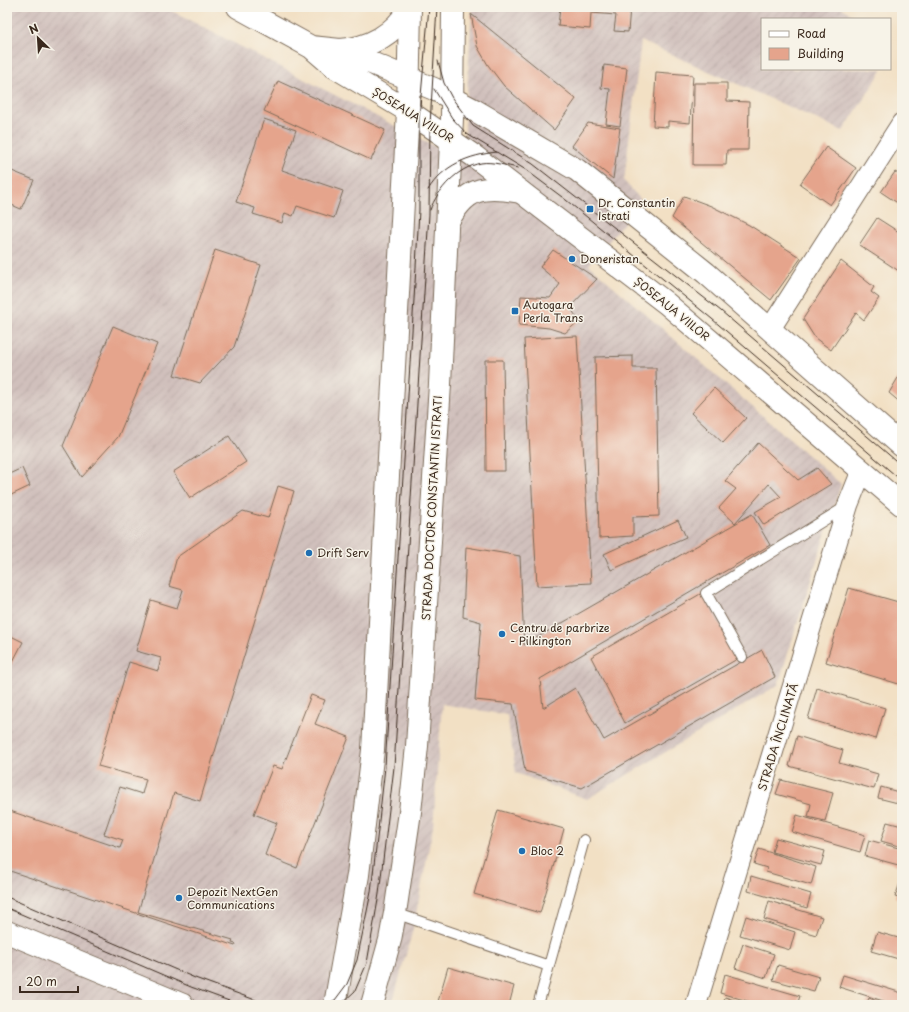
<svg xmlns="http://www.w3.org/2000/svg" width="909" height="1012" font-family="'Playpen Sans',sans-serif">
<defs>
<pattern id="industrial-furrows" width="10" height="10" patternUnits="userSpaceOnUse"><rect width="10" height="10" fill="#d0c0bc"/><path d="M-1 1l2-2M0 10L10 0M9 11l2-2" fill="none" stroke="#b4a5a1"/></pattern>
</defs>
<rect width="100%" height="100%" fill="#f7f3e8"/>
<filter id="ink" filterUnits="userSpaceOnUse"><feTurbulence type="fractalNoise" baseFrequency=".025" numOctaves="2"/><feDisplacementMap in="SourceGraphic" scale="8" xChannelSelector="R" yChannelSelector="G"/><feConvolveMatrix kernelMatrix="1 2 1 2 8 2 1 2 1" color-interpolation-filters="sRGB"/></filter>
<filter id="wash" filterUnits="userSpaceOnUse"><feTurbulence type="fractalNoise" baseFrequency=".012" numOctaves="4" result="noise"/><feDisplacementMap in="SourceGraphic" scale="16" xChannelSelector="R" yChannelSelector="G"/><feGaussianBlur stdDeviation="0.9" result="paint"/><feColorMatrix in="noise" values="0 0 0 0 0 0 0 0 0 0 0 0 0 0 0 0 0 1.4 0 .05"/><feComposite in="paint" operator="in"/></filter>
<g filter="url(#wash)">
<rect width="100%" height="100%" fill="#f2e0c4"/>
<path fill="url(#industrial-furrows)" d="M7,7H164L463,161L472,7H841L857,19H762V69H883L843,131L641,41L624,181L642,201L589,265L841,484L778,685L587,799L516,773L507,715L442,704L433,827L413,929L392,1005H30L26,1003L24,1005H13L7,1003Z"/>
<g id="blocks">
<path fill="#e5a48c" d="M560,7H630L628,32L614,31L616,15L591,13L590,29L558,26Z
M471,14L576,99L554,130L504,86L488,65L477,46Z
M604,65L627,68L620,126L606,124L610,89L601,88Z
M656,72L693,75L690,123L668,121V127L653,126Z
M278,81L385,130L371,160L264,111Z
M694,83H727V101L749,102L748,150H727L726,165H693Z
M264,119L296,130L282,170L343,191L334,218L297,206L293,216L285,213L282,223L253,214L255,208L236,202Z
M588,123L620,128L613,179L572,146Z
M826,147L856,168L830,205L800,184Z
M7,169L34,180L21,209L7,203Z
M895,172L902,176V206L881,192Z
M684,196L711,206L749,225L801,258L771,300L672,218Z
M877,218L902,234V273L859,245Z
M215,250L261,265L234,347L200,383L174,375Z
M553,250L597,279L570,307L579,321L565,333L549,328L519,325L521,296L550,298L560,284L540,267Z
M841,261L874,287L871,292L879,298L864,320L856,313L831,350L815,338L803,319Z
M113,326L157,344L118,437L82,477L63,446Z
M577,336L591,583L537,586L524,339Z
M633,356V368H656L659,516L633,517V536L599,538L595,357Z
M485,360H503L505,471H486Z
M902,371V404L889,393Z
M714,388L746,418L723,443L691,413Z
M229,436L246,462L190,498L173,472Z
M758,443L798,480L817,468L831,484L764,525L755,512L781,497L769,484L735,523L719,508L736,489L725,481Z
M22,468L30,486L7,497V475Z
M278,486L294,491L200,801L174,793L138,912L233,940L232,943L236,944L235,946L7,870V810L120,848L123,840L104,834L120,787L142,794L146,779L98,766L129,662L158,671L161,658L136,651L151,600L177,608L183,590L169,586L177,557L243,511L268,518Z
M752,514L770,545L540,679L543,708L575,688L604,740L762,650L775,677L582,788L525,771L513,704L475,700L481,622L463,617L466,547L520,556L524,645Z
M678,520L686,537L611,570L604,554Z
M849,588L902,603V685L826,662Z
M702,593L739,658L625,723L591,657Z
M7,634L23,642L7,673Z
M817,688L885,708L876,739L808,719Z
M311,695L325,700L315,724L349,737L297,868L265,855L277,823L254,814L273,766L282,769Z
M797,736L843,750L839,763L878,774L874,789L789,766Z
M781,780L833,793L825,821L808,817L811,804L776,794Z
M881,787L902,793V804L878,798Z
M498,810L564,829L540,913L474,894Z
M797,815L865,835L860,852L792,832Z
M887,822L902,826V847L881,841Z
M776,838L825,851L821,865L772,852Z
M869,840L902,849V866L865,856Z
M759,849L816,867L811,885L766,872L767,868L754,864Z
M751,876L811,894L807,908L748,891Z
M901,880L902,881V899L895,897Z
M769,901L822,917L816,935L764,919Z
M746,916L795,932L790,950L740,935Z
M877,932L902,939V960L871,951Z
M743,944L774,954L766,978L735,968Z
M778,965L819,977L814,991L773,980Z
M448,967L514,986L509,1005H437Z
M725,974L800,996L797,1005H761L720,993Z
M843,975L902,993V1005H896L839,987Z
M725,997L749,1005H723Z
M869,998L888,1005H866Z"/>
</g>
</g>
<g filter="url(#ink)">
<use href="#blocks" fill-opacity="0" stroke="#7b6a58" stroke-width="1"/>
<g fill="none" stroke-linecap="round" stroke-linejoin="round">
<g stroke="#7b6a58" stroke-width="12">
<path id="lane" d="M742,657L706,593L847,506
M395,913L549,966
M538,1005L584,840"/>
</g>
<g stroke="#7b6a58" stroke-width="22">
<path id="street" d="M770,329L902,123
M696,1005L848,505L862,470"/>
</g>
<g stroke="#7b6a58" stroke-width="24">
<path id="secondary" d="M340,50C371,48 394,34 410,8
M447,223C466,187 483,185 521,192
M7,932L183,1005
M335,1005L358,875L373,750L408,111L410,7
M372,1005L390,940L395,913L410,812L417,746L440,384L452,118L453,7"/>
</g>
<g stroke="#7b6a58" stroke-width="24">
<path id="primary" d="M238,7L311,47L333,66L408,111L474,156L666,303L902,505
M311,47L340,50L434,89L476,111L577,170L706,273L902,446"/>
</g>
<use href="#lane" stroke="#fff" stroke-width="10"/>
<use href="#street" stroke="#fff" stroke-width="20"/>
<use href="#secondary" stroke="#fff" stroke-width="22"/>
<use href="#primary" stroke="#fff" stroke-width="22"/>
<path stroke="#3b2a1e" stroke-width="1" d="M438,61L444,83L452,98L473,126L533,164L721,311L902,466
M434,89L452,118L467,134L526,170L566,200L712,319L902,481
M428,190C443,165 469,155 497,152
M430,210C438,189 457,168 481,163C492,161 507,166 518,168
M7,897L195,978L269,1005
M7,908L191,987L240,1005
M324,1005L335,1000L347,984L357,960L371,892L385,767L416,267L419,210V118L429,7
M340,1005L355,991L367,963L379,894L394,767L429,214L430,125L437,7"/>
</g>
</g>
<g fill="#1f6fb2" stroke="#f7f3e8" stroke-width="1.5">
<rect x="586" y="205" width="8" height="8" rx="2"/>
<circle cx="572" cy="259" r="4"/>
<rect x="511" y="307" width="8" height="8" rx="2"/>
<circle cx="309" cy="553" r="4"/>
<circle cx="502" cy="634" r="4"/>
<circle cx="522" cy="851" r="4"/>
<circle cx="179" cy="898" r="4"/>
</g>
<g text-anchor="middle" stroke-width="3" stroke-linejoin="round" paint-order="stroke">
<g font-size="11" fill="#3b2a1e" stroke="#f7f3e8">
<text transform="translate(413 115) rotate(32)" y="4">ȘOSEAUA VIILOR</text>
<text transform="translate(672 309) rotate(39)" y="4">ȘOSEAUA VIILOR</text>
<text transform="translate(432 508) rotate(-87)" y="4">STRADA DOCTOR CONSTANTIN ISTRATI</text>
<text transform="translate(778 737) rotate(-73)" y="4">STRADA ÎNCLINATĂ</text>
</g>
<g font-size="11" fill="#3b2a1e" stroke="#f7f3e8" text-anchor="start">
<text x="598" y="207">Dr. Constantin<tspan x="598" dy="13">Istrati</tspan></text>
<text x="580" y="263">Doneristan</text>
<text x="523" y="309">Autogara<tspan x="523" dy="13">Perla Trans</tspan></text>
<text x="317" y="557">Drift Serv</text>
<text x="510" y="632">Centru de parbrize<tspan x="510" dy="13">- Pilkington</tspan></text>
<text x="530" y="855">Bloc 2</text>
<text x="187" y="896">Depozit NextGen<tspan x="187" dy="13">Communications</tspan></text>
</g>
</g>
<rect width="909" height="1012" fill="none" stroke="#f7f3e8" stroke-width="24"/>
<rect x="761" y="18" width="130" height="52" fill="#f7f3e8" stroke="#aca397"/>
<rect x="769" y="31" width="20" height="6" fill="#ffffff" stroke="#aca397"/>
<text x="797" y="38" font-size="12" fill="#3b2a1e">Road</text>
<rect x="769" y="48" width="20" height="12" fill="#e5a48c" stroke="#aca397"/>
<text x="797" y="58" font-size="12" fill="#3b2a1e">Building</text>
<g transform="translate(38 38) rotate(335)" stroke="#f7f3e8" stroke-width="3" paint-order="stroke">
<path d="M0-3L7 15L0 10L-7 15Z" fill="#3b2a1e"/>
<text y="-6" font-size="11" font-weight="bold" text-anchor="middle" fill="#3b2a1e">N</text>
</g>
<path d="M20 986v6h58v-6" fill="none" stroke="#3b2a1e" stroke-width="2"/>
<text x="26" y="986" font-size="12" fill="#3b2a1e" stroke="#f7f3e8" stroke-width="3" paint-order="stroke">20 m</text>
</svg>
